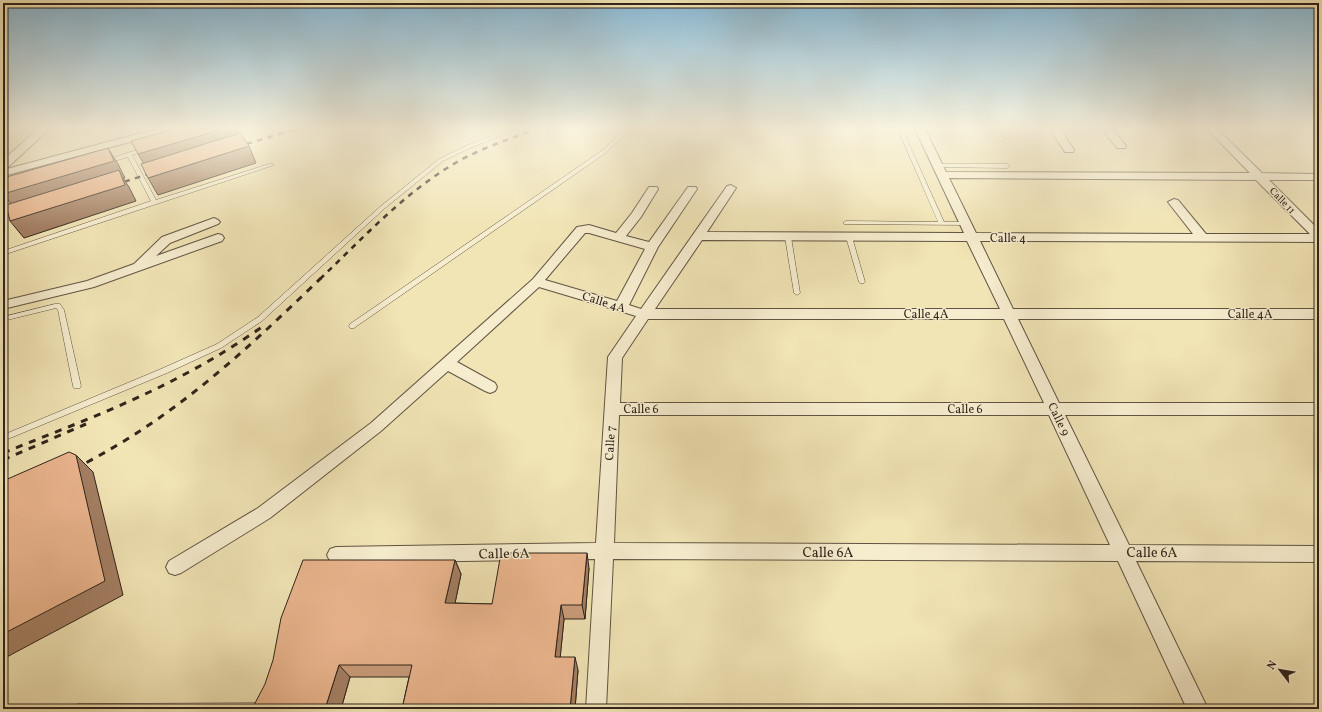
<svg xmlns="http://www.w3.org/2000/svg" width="1322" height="712" font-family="Vollkorn,serif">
<rect width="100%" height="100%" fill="#f1e4b5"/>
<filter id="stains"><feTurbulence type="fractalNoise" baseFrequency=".005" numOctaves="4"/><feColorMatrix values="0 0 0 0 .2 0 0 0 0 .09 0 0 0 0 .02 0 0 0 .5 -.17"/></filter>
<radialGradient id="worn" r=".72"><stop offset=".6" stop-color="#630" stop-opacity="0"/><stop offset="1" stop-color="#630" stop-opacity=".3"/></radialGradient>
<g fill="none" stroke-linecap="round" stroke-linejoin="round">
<g stroke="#605442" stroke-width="1">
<path id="service" d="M511,129H517L472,147L443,161L385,208L262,321L221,348L167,373L3,441V435L161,369L217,344L258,317L381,206L439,159L468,145Z
M625,129H630L607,152L354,328H350L349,326L350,324L603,150Z
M898,129H902L944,222H965L967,223V225L844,224L843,223L846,221L938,222Z
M1000,129H1004L1010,137L1009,138H1005Z
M145,148L147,149V151L132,155L156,200L269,164H273L274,165L3,255V251L151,201L128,157L107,163L104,161L127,153Z
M938,164H1007L1010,166L1007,168L936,167L935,166Z
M788,235L791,237L800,293L797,295L794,293L785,237Z
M849,235L852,237L865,282L864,283H860L859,282L846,237Z
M55,304H60L64,310L81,386L80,388H74L73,386L58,310L56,308L3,321V317Z
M260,703L264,704L265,709H73L74,705L78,704Z"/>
</g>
<g stroke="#605442" stroke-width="2">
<path id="minor" d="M38,129H49L7,168L3,169V160Z
M156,129H172L171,131L3,176V170Z
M915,129H925L946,172L1250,173L1207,129H1217L1262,173L1319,174V180H1269L1319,230V242L980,241L1013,309H1319V319H1018L1059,403H1319V415H1065L1129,545L1319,546V562L1136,561L1208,709H1187L1118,561L613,559L606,709H586L595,559L336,563L330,561L327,555L330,549L336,547L596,543L608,357L636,316L539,287L457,362L495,383L497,387L495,391L490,393L485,391L448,371L381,431L270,518L181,573L175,575L169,573L166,567L169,561L258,508L371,423L533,279L577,227L589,225L616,233L632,213L649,187H657L658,189L641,217L626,236L649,242L688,187H696L697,189L658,247L629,305L641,309L727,186L731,185L736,188L707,232L964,233ZM949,178L1256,180L1310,234H1206L1178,200L1174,199L1168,202L1193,234L976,233ZM585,233H589L645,249L617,301L545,280ZM702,240L967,241L1000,309H655ZM648,319H1004L1044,403H620L622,358ZM619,415H1049L1110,545L614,543Z
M1050,129H1060L1074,150L1073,152H1065Z
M1102,129H1112L1126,146L1125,148H1117Z
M214,218L218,220L220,222L218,224L170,243L156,256L218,234L222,235L224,238L222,241L94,287L3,309V301L87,281L134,264L162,237Z"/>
</g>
<use href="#service" fill="#f6edcf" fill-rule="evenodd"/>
<use href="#minor" fill="#f6edcf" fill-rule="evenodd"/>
<path stroke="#30241b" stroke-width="2.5" stroke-dasharray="5.5 5.5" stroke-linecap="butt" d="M236,147L296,129
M114,185L158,171
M3,219L20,213
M320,279C363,238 405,192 457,162C482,148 509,139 536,129"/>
<path stroke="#30241b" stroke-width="3" stroke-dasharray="7 7" stroke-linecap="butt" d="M3,453C65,428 128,405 187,373C214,359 240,342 265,325
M3,460L86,424
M74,469C173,419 242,354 321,278"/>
</g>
<path fill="#c99c7a" stroke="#30241b" d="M455,560L461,574L455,603L492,604L589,568L585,619H564L560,657L578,670L575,709H402L409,677H350L341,709H252Z"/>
<path fill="#a47f63" stroke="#30241b" d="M223,129H237L243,141L148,171L138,154Z
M249,146L256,163L158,195L148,178Z
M108,148L118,164L125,178H123L129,187L136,201L24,238L10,221L17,211L3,194Z
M76,455L93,472L123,595L3,659V634Z
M587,553L589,568L585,619L582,605Z
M455,560L461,574L452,618L445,603Z
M561,605L564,619L559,670L555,657Z
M575,657L578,670L575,709H570Z
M339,665L350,677L341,709H325Z"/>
<path fill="#eab58e" stroke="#30241b" d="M174,129H223L138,154L131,141Z
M240,133L249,146L148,178L141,164Z
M108,148L114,161L3,194V178Z
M119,170L125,185L10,221L6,205Z
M69,452L76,455L105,581L3,634V481Z
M501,553H587L582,605H561L555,657H575L570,709H402L412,665H339L325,709H252L265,684L273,660L281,618L303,560H455L445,603L492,604Z"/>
<linearGradient id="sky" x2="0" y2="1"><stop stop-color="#89b8d3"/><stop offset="0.56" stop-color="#f9f3de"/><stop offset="1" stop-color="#f9f3de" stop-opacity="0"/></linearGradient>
<rect width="1322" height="229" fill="url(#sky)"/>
<g text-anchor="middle" stroke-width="3" stroke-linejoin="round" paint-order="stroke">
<g font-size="10" fill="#30241b" stroke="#f6edcf">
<text transform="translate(1283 200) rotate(46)" y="4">Calle 11</text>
</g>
<g font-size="12" fill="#30241b" stroke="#f6edcf">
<text x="1008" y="242">Calle 4</text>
<text transform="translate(604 302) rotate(17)" y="4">Calle 4A</text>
<text x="926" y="318">Calle 4A</text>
<text x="1250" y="318">Calle 4A</text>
<text x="641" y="413">Calle 6</text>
<text x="965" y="413">Calle 6</text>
<text transform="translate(1059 419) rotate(64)" y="4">Calle 9</text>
<text transform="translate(610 443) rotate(-87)" y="4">Calle 7</text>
</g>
<g font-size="14" fill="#30241b" stroke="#f6edcf">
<text x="828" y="557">Calle 6A</text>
<text x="1152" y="557">Calle 6A</text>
<text transform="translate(504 553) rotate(-1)" y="5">Calle 6A</text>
</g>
</g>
<rect width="1322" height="712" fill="none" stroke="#f1e4b5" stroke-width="16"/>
<rect x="4" y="4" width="1314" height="704" fill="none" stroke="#30241b" stroke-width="2"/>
<rect x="8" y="8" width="1306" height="696" fill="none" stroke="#30241b"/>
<g transform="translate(1280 670) rotate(301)" stroke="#f6edcf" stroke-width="3" paint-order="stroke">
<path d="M0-3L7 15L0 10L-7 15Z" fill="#30241b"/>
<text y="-6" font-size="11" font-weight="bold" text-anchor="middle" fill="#30241b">N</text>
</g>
<rect width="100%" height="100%" filter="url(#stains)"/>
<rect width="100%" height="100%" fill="url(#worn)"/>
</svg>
